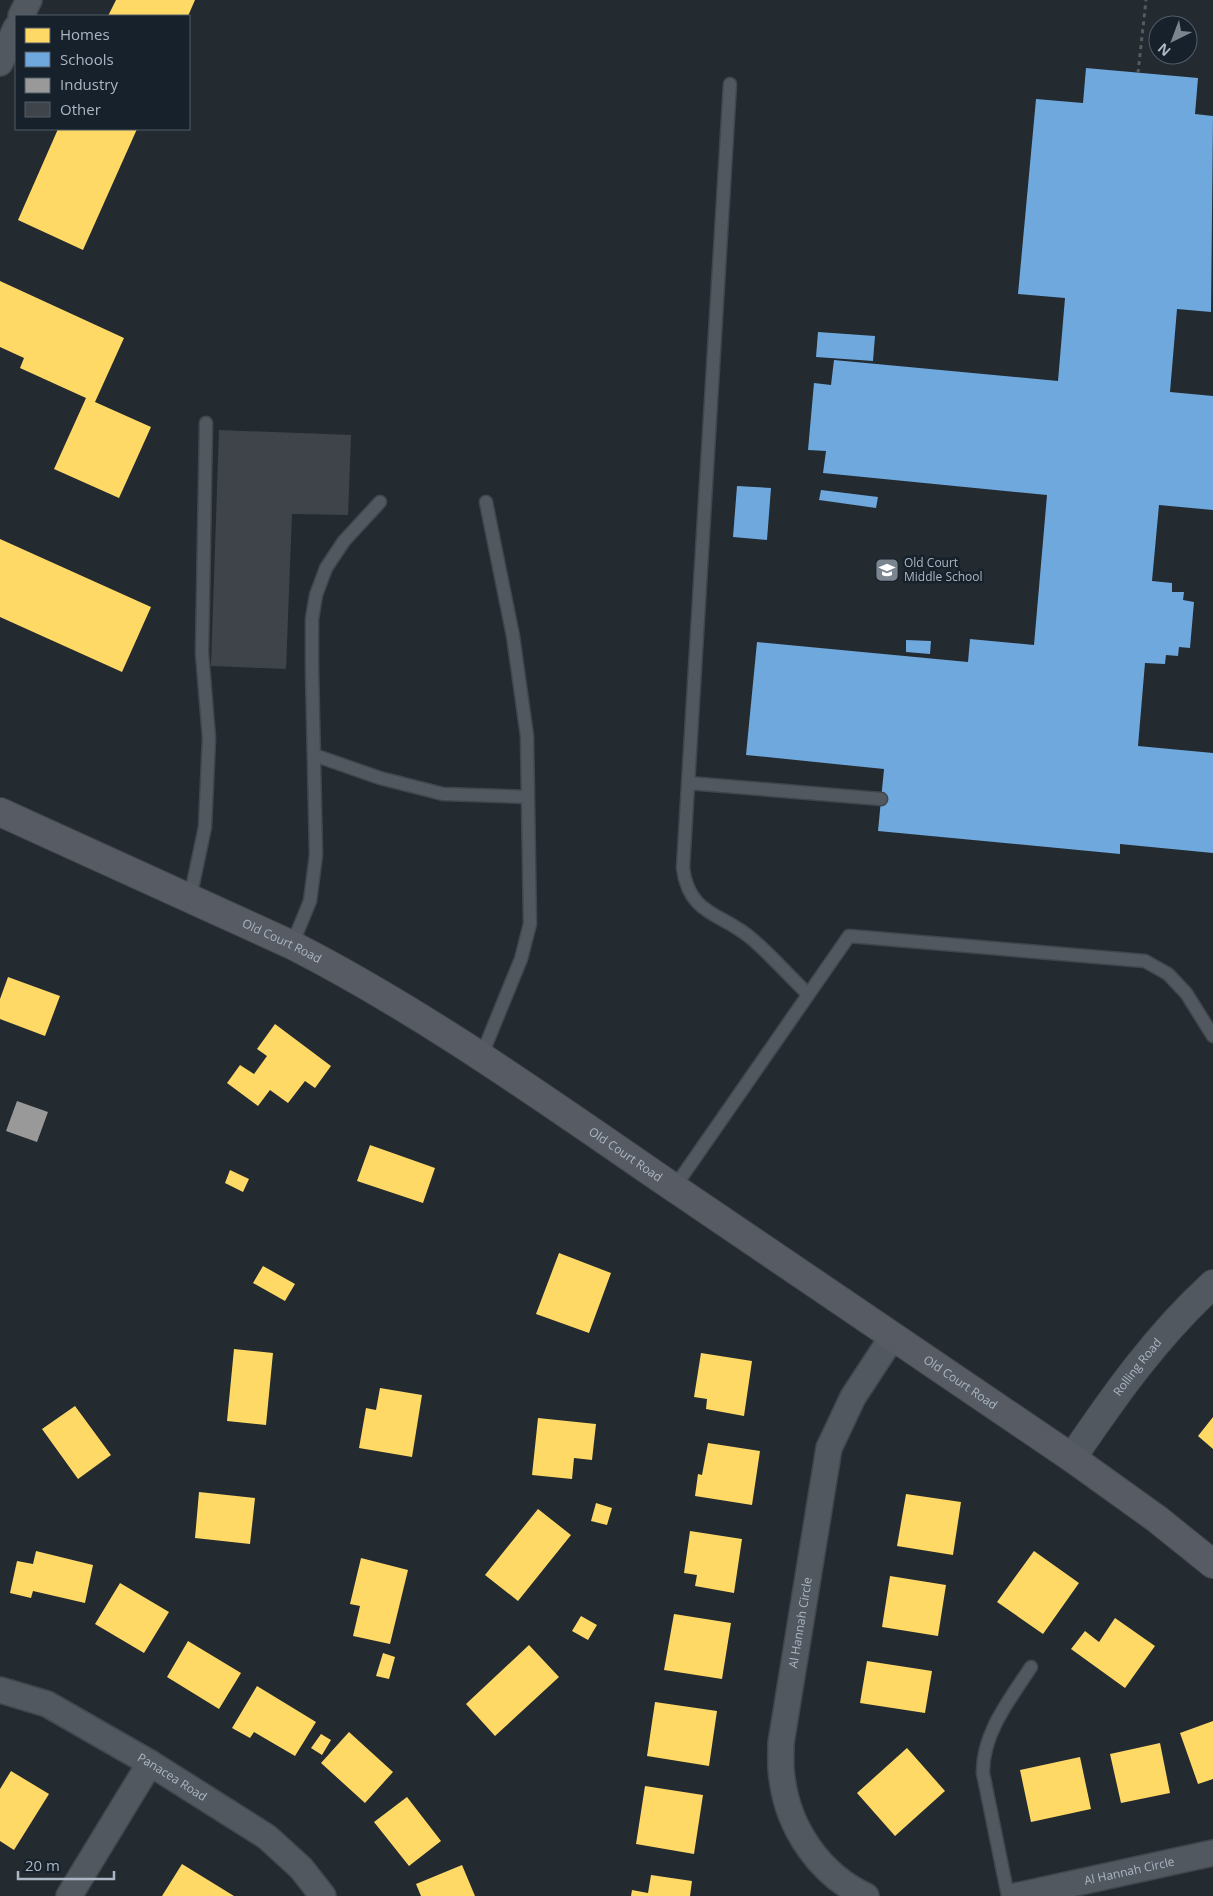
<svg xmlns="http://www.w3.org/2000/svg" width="1213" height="1896" font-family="'Open Sans',sans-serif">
<rect width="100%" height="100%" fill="#232a30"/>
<path fill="#ffd966" d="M116,0H195L188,16H108Z
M58,129H137L83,250L18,220Z
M0,281L124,338L95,402L151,427L119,498L54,469L86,398L20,368L24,358L0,347Z
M0,539L151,607L122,672L0,617Z
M8,977L60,996L45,1036L0,1019V999Z
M275,1024L331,1066L315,1088L305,1081L288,1103L270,1090L258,1106L227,1083L240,1065L254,1074L267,1056L257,1049Z
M370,1145L435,1168L423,1203L357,1181Z
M230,1170L249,1179L243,1192L225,1183Z
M559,1253L611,1273L589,1333L536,1314Z
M263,1266L295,1284L285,1301L253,1283Z
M234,1349L273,1353L266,1425L227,1421Z
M701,1353L752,1361L744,1416L706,1409L707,1399L694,1397Z
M380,1388L422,1395L412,1457L359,1448L366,1408L376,1410Z
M75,1406L111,1455L78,1479L42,1429Z
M1213,1417V1449L1198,1436Z
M538,1418L596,1424L592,1460L574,1458L572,1479L532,1475Z
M708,1443L760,1451L752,1505L695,1496L698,1474L702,1475Z
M199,1492L255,1498L250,1544L195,1538Z
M906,1494L961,1502L953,1555L897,1546Z
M596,1503L612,1508L607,1525L591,1521Z
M538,1509L571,1535L518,1601L485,1575Z
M690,1531L742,1539L734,1593L695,1586L697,1575L684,1573Z
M36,1551L93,1565L85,1603L33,1591L31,1598L10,1593L17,1561L33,1564Z
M1034,1551L1079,1583L1043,1634L997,1602Z
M361,1558L408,1570L390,1644L353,1636L360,1606L350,1604Z
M890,1576L946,1585L938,1636L882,1627Z
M120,1583L169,1612L144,1653L95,1624Z
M674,1614L731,1623L722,1679L664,1670Z
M581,1616L597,1625L588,1640L572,1631Z
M1115,1618L1155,1646L1125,1688L1071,1649L1085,1631L1099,1642Z
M188,1641L241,1673L219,1709L167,1677Z
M529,1645L559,1677L495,1736L466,1704Z
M383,1653L395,1657L389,1679L376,1676Z
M867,1661L932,1671L925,1713L860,1703Z
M257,1686L316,1722L295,1756L254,1732L250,1738L232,1728Z
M655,1702L717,1711L709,1766L647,1756Z
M1213,1721V1779L1198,1784L1180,1733Z
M349,1732L393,1772L365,1803L321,1763Z
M321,1734L331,1740L322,1755L311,1748Z
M1160,1743L1170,1793L1121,1803L1110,1754Z
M907,1748L945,1791L895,1836L857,1793Z
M1080,1757L1091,1809L1031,1822L1020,1770Z
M11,1771L49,1794L14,1850L0,1841V1789Z
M645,1786L703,1795L694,1854L636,1844Z
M407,1797L441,1841L409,1866L374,1822Z
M182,1864L234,1896H162Z
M462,1865L475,1896H421L416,1884Z
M651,1875L692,1881L690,1896H631L632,1890L648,1893Z"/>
<path fill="#6fa8dc" d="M1086,68L1198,78L1195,114L1213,116L1211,312L1177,309L1170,392L1213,396V510L1159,505L1152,581L1172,583V592H1184L1183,600L1194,602L1190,648L1179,647L1178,656L1166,655L1165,664L1145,663L1138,746L1213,753V853L1120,844V854L878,831L884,769L746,755L757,642L968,662L970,639L1034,645L1047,495L823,473L826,451L808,450L814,383L831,385L834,360L1058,381L1065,298L1018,294L1036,99L1083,103Z
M818,332L875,336L873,361L816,357Z
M737,486L771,488L767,540L733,537Z
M821,490L878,497L876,508L819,500Z
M906,640L931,641L930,654L906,652Z"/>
<path fill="#999" d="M17,1101L48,1112L37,1142L6,1131Z"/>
<path fill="#3e444a" d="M219,430L351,435L348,515L292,514L286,669L211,666Z"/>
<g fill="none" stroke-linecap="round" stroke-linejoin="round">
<g stroke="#40464b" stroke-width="15">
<path id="service" d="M730,84L683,868C689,916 723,913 752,939C772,956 789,976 808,994
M314,755L380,778L443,794L528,797
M688,783L881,799
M190,898L205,827L209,738L202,653L206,423
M292,945L310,901L316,855L312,669V619L316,595L326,568L344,541L380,502
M481,1057L521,959L530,924L527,736L513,636L486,502
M674,1188L849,936L1145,961L1168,974L1186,993L1213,1036
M1008,1896L983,1773C982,1734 1010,1699 1031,1667"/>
</g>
<g stroke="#40464b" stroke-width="28">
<g id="minor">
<path d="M21,16L29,0"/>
<path d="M0,63L16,28"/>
<path id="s1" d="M0,1690L47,1704L150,1763L267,1837L301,1868L323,1896"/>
<path d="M69,1896L150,1763"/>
<path id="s2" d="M866,1896C820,1875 788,1828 782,1778C780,1767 781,1755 781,1743L829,1448L853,1397L893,1336"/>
<path id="s3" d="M1016,1896L1213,1853"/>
</g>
</g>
<g stroke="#40464b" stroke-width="30">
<g id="tertiary">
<path id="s4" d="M1072,1458C1114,1396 1157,1335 1213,1284"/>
</g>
</g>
<g stroke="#40464b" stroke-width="30">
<g id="secondary">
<path id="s5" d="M0,812L292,945C423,1012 543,1098 664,1181C800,1274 936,1366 1072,1458L1157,1519L1213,1564"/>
</g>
</g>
<path stroke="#545c62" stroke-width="3" stroke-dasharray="4 4" stroke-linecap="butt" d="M1138,73L1146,0"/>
<use href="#service" stroke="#525860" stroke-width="12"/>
<use href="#minor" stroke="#525860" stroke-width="25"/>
<use href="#tertiary" stroke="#525860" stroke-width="28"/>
<use href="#secondary" stroke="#575c64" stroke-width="28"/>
</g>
<defs>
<g id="school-square" transform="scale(1.25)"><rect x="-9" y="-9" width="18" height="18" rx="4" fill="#7b8590" stroke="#17212b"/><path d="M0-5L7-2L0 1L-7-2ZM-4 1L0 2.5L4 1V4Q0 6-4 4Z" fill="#fff"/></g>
</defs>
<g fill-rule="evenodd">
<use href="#school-square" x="887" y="570"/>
</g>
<g text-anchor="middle" stroke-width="5" stroke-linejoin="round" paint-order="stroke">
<g font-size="12" fill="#aab6c4" stroke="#17212b" text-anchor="start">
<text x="904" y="567">Old Court<tspan x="904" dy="14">Middle School</tspan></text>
</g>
<g font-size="12" fill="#aab6c4" stroke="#17212b">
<text dy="4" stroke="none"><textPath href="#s5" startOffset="310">Old Court Road</textPath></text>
<text dy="4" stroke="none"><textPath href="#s5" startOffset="715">Old Court Road</textPath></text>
<text dy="4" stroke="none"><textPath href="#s4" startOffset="112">Rolling Road</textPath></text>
<text dy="4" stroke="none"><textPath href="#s5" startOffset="1120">Old Court Road</textPath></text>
<text dy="4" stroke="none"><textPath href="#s2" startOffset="308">Al Hannah Circle</textPath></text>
<text dy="4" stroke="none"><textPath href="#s1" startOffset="194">Panacea Road</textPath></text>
<text dy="4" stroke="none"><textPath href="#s3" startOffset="116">Al Hannah Circle</textPath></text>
</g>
</g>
<rect x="15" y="15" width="175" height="115" fill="#17212b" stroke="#525d68"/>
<rect x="25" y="28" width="25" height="15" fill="#ffd966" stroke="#525d68"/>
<text x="60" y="40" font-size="15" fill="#aab6c4">Homes</text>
<rect x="25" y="52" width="25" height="15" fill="#6fa8dc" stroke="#525d68"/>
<text x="60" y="65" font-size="15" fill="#aab6c4">Schools</text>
<rect x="25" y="78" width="25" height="15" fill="#999999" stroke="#525d68"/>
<text x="60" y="90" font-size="15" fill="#aab6c4">Industry</text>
<rect x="25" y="102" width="25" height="15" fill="#3e444a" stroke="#525d68"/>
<text x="60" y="115" font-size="15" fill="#aab6c4">Other</text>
<g transform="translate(1173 40) rotate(222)"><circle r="24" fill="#17212b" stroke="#525d68"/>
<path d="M0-4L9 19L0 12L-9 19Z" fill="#7b8590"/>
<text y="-8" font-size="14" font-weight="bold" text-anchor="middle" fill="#aab6c4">N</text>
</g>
<path d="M18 1871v8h96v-8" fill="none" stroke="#aab6c4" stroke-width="2.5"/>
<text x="25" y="1871" font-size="15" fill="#aab6c4" stroke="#17212b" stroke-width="4" paint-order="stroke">20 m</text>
</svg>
